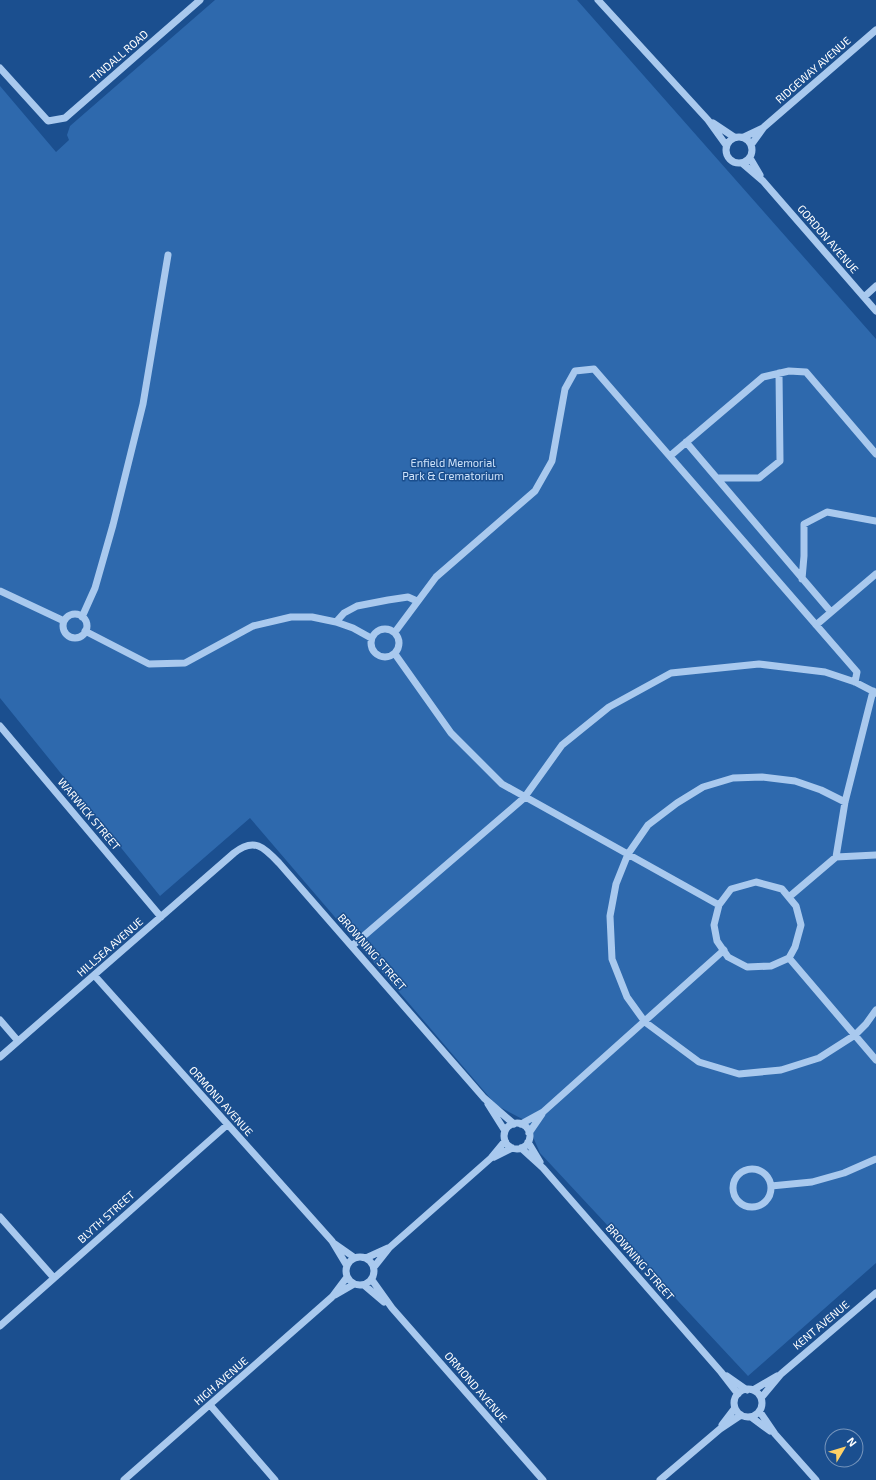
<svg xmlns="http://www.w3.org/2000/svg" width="876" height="1480" font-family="'Exo 2',sans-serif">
<rect width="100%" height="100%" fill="#1b4f8f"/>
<path fill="#2e69ad" d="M215,0H577L876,339V1263L748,1376L540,1153L526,1121L496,1105L250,818L160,896L0,698V86L56,152L69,140L67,135L70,126Z"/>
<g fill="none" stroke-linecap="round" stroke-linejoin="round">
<path stroke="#a9c9ee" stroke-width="7" d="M598,0L708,120L726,145
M0,68L48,121L65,118L200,0
M713,123L734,137
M726 150a13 13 0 1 1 26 0a13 13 0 1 1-26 0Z
M744,137L763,128
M751,145L764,127L876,30
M750,158L760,175
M742,163L763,181L876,311
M864,297L876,286
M686,442L831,612
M670,456L763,377L789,371L806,372L876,454
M717,478H759L780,461L779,373
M802,579L804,556V524L827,512L876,521
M0,591L64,621
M63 626a12 12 0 1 1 24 0a12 12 0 1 1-24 0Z
M82,617L95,588L113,525L143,404L168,255
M336,622L344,613L357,606L388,600L408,597L417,601
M816,625L876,574
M371 643a14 14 0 1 1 28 0a14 14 0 1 1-28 0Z
M85,631L149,664L185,663L253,626L291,617H312L336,622L353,628L371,638
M395,632L436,577L535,491L552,461L565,389L575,371L594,369L857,672L855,682
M395,654L451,733L502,784L719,905L731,889L756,882L782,889L796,906L801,925L795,947L789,958L771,966L747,967L728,957L717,941L714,925L719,905
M873,691L845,802L836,857L876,855
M0,726L161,917
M845,802L821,790L795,781L762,777L733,778L703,787L677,803L648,825L628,854L616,884L610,916L612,959L627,997L645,1022L699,1062L739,1074L781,1070L819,1058L855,1035L866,1024L876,1010
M789,897L836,857
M352,946L524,798L562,745L609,707L671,673L759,664L825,672L855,682L876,693
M789,958L876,1060
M94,975L332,1241L347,1266
M0,1020L18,1041
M0,1057L234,853C254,837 264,847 279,863L484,1098L514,1124
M488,1104L505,1131
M504 1136a13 13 0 1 1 26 0a13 13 0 1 1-26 0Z
M521,1124L543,1112L724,950
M529,1133L542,1114
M528,1142L540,1162
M521,1148L543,1168L721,1372L738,1394
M494,1157L512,1148
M733 1188a19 19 0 1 1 38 0a19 19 0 1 1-38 0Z
M771,1186L812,1182L844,1173L876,1159
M0,1217L54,1278
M335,1244L355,1258
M346 1271a14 14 0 1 1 28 0a14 14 0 1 1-28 0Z
M366,1258L388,1248
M374,1267L389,1248L491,1158L505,1141
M372,1280L392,1308L543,1480
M364,1285L384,1302
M335,1295L354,1284
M0,1326L227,1125
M727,1376L747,1390
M734 1403a14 14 0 1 1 28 0a14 14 0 1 1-28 0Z
M753,1390L777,1376
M761,1398L781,1374L876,1293
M210,1405L275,1480
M760,1412L775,1434L816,1480
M751,1417L770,1431
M722,1425L735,1408
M124,1480L332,1297L347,1277
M660,1480L720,1429L741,1415"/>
</g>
<g text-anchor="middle" stroke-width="3" stroke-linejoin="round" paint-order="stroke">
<g font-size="11" fill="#fff" stroke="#1b4f8f">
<text transform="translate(119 56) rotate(-41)" y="4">TINDALL ROAD</text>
<text transform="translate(813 70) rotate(-41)" y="4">RIDGEWAY AVENUE</text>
<text transform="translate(828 239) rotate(49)" y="4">GORDON AVENUE</text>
<text transform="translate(89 814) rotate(50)" y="4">WARWICK STREET</text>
<text transform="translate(110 947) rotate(-41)" y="4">HILLSEA AVENUE</text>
<text transform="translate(372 952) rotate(49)" y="4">BROWNING STREET</text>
<text transform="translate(221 1101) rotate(48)" y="4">ORMOND AVENUE</text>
<text transform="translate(106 1217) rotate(-42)" y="4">BLYTH STREET</text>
<text transform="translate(640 1262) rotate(49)" y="4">BROWNING STREET</text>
<text transform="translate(821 1325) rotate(-40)" y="4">KENT AVENUE</text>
<text transform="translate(221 1381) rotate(-41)" y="4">HIGH AVENUE</text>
<text transform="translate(476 1387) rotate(49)" y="4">ORMOND AVENUE</text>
</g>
<g font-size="11" fill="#cfe3fa" stroke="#1b4f8f">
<text x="453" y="467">Enfield Memorial<tspan x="453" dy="13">Park &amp; Crematorium</tspan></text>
</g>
</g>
<g transform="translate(844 1448) rotate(52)"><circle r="19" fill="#1b4f8f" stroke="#7695bc"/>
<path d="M0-3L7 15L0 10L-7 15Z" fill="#ffd166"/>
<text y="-6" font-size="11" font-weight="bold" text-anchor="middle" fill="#ffffff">N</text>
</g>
</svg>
